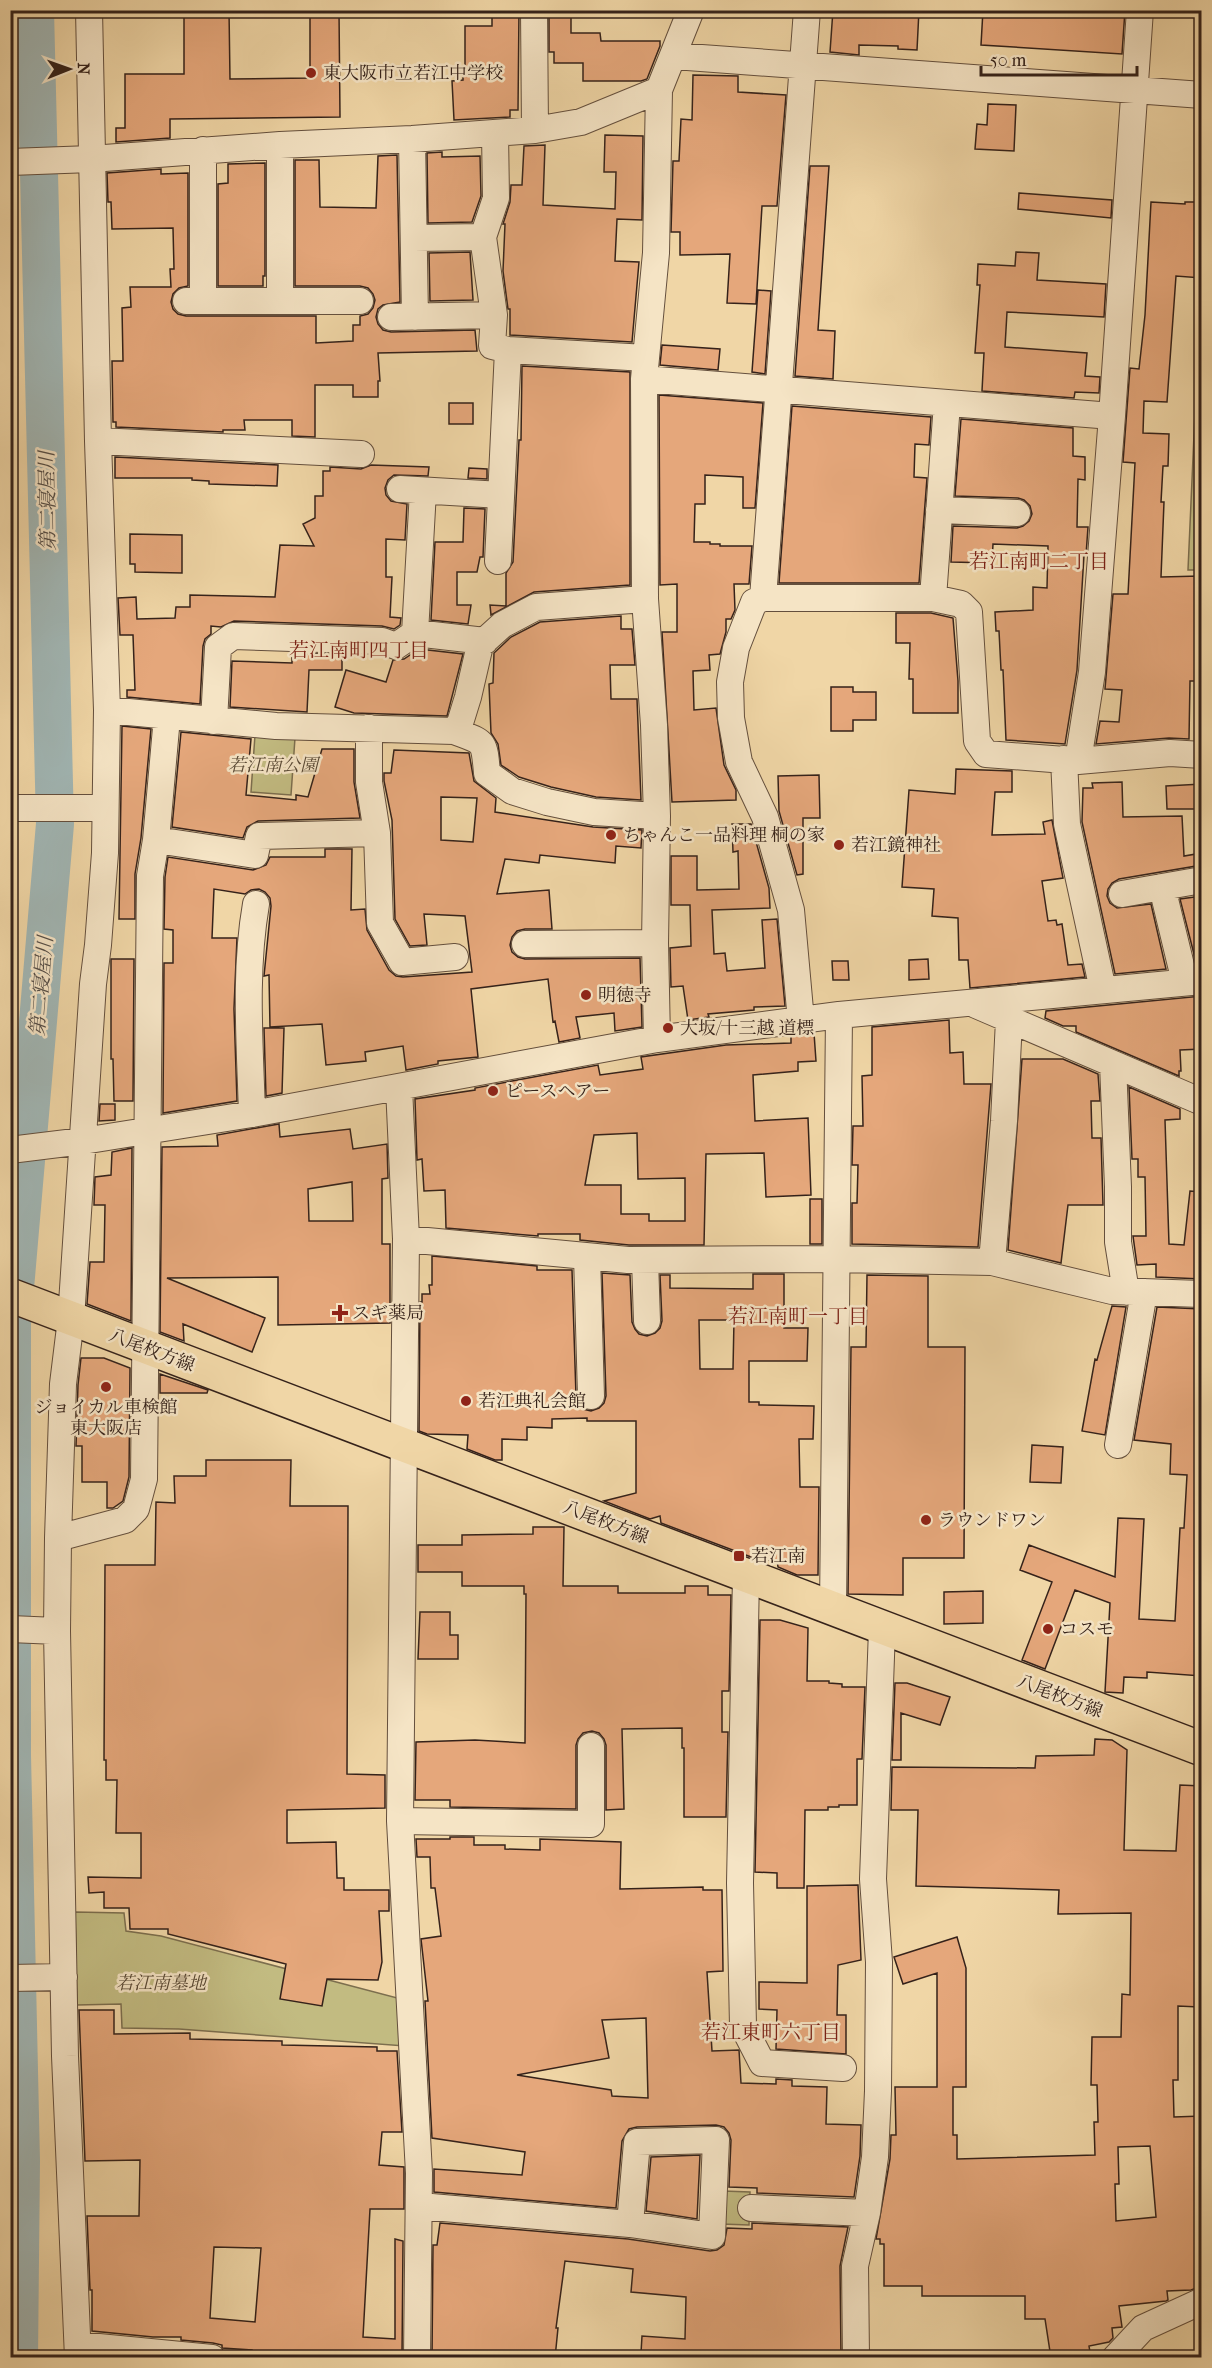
<svg xmlns="http://www.w3.org/2000/svg" width="1212" height="2368" font-family="'IM FELL French Canon','Noto Serif JP',serif">
<rect width="100%" height="100%" fill="#f0d6a6"/>
<filter id="stains"><feTurbulence type="fractalNoise" baseFrequency=".00333" numOctaves="4"/><feColorMatrix values="0 0 0 0 .2 0 0 0 0 .09 0 0 0 0 .02 0 0 0 .5 -.17"/></filter>
<radialGradient id="worn" r=".72"><stop offset=".6" stop-color="#630" stop-opacity="0"/><stop offset="1" stop-color="#630" stop-opacity=".3"/></radialGradient>
<path fill="#c2bb81" stroke="#7c6e4e" stroke-width="1.5" d="M1200,300H1202L1201,570H1188Z
M255,735L295,738L291,795L251,792Z
M75,1912L124,1913L126,1931L161,1936L405,2000V2046L179,2029L122,2028L121,2004L77,2005Z
M723,2191L750,2192L749,2225L721,2224Z"/>
<g fill="none" stroke-linecap="round" stroke-linejoin="round">
<path stroke="#a1b6b4" stroke-width="38" d="M19,2358L21,2161L12,1755V1323L55,824L35,10"/>
</g>
<path fill="#e5a77b" stroke="#35221a" stroke-width="1.5" fill-rule="evenodd" d="M184,10H229L230,79L310,78V10H339L340,117L170,119V138L116,142V128H125V74H184Z
M492,10H519L518,110H510V117L454,120L452,81L463,80V66H465V26H492Z
M549,10H571V33H600L601,41H660V46L647,79L641,81H583V63H554V52H549Z
M833,10H919L917,50L898,49V46L859,45V55L830,52Z
M983,10H1125L1122,54L981,45Z
M693,75L738,76V92L786,95L777,206H762L756,304L727,303L730,254L680,255V232H671L673,161H679L681,119L692,120Z
M988,104L1016,105L1014,151L975,149L977,124L987,125Z
M605,135L643,136L642,220L617,219L615,261L639,262L632,342L510,335V309H508L503,271L505,224H503L510,202L511,185H522L524,146L545,145L543,205L615,209L616,172H604Z
M442,152V157L480,156L481,196L472,222L428,223L427,153Z
M397,155L400,302L383,305L378,309L376,317L378,324L383,330L391,332L475,330L477,351L378,353L380,381H378V397H353V385H315V437L292,436V420H244L245,430H223V432L116,427V422H113L112,361H123L122,308L131,307L130,287H171L170,269H174L173,228L112,229L111,202H108L107,173L161,169V174L188,173V286L179,288L173,294L171,302L173,309L178,314L186,316H316V343L353,341V325H360V316L368,314L373,308L375,300L373,294L368,288L360,286H295V160H319L320,207L376,208L378,156Z
M265,163V276H263V286H218V184L228,183V164Z
M810,166H829L818,330L835,331L833,379L795,376Z
M1019,193L1112,200L1111,218L1018,209Z
M1151,202L1185,204V202H1202V278L1176,276L1167,402L1144,401L1143,433L1169,434L1168,466H1163L1161,502H1164L1161,577L1200,576L1202,681H1190L1189,739L1169,738L1096,744L1100,721L1119,722L1122,690L1105,689L1113,594H1128L1135,463L1123,462L1130,368L1139,369L1145,315Z
M470,252L473,300L430,301L429,253Z
M1016,252L1039,253L1037,280L1106,284L1104,317L1007,312L1005,347L1087,353L1085,376L1100,377L1099,393L1075,392L1074,398L982,391L984,353H975L980,285H977L978,264L1015,266Z
M758,290L771,291L765,374L752,372Z
M662,345L720,349L718,370L660,365Z
M522,366L630,372V585L534,592L491,615L490,605L506,606V573L513,562L519,440H521Z
M659,395L763,403L755,508H743V477L705,475V504H695L694,542H710V544H720V546H752L749,584H734L735,610L731,619H726V632L720,654L709,655L710,670L693,671L694,710L716,708L724,765L736,790V800L672,802L662,632H677V584L660,585Z
M449,403H473V424H449Z
M792,406L931,417L929,445L915,444L914,477L927,478L919,583H779Z
M961,419L1073,428V456L1085,457V480L1078,479L1077,527H1088L1086,555H1084L1077,670L1065,744L1006,740L1003,670H1001L999,631H996L995,612L1033,610V587L1047,588L1048,546L993,544L992,563L951,562L953,526L1017,528L1023,526L1029,521L1032,514L1030,506L1024,500L1018,498L955,496Z
M115,457L278,465L277,486L209,484V481L192,480V478H115Z
M371,465L429,467L428,476L394,475L388,480L385,488L386,495L391,501L407,504L405,540L386,539V577H392L390,617L401,618L400,625L394,629L382,626L234,621L221,627L211,626V634L205,639L203,646L200,704L127,697V690H135L133,635H120L118,598L136,597L137,619L175,618L176,607H190V595L275,597L280,545L314,546L303,524L315,518V496H323V471H330V467L361,469Z
M469,468L487,469V479L468,478Z
M464,508L485,509L483,557H480L477,572H457V605H471L468,624L431,620L435,542H463Z
M130,534L182,535V573L135,572V564H130Z
M896,613H931L953,618L958,681V713H913V679H909L910,643H896Z
M621,616V629H632L635,665H610L611,699H637L641,800L596,797L551,787L519,777L501,765L498,744L491,733L489,684L493,683L494,653L511,637L540,622Z
M419,649L463,654L447,716L354,713L335,707L346,670L386,682L393,660L404,659Z
M292,653L342,655V670H309L307,712L230,707L232,661L292,663Z
M831,687H853V692H876V720H853V731H831Z
M122,726L151,729L141,838L135,874V919H119Z
M181,732L251,739L246,795L296,800V795L308,797L322,749H354V782L360,818L258,821L247,827L243,838L172,827Z
M394,750L469,753L474,781L496,798L495,812L593,827L642,830L641,848L616,846L615,863L540,855L539,863L505,859L497,894L549,890L552,929H525L517,931L512,937L510,945L512,952L518,957L525,959L640,958L642,1027L615,1031L614,1013L576,1017L580,1038L559,1042L555,1021L553,1022L548,979L471,989L478,1057L438,1061V1064L406,1070L403,1046L365,1052L366,1061L326,1065L322,1024L270,1027L269,975L264,976L271,906L270,898L265,892L259,889L251,890L245,894L214,889L212,938H237L234,1009L237,1101L163,1113L164,963H173V930L164,929L165,877L168,857L253,870L266,865L270,857H325V849H352L351,910L365,909L367,930L389,970L396,976L403,977L472,972L465,916L424,914L427,945L410,946L395,919L392,820L384,781V773H391ZM441,797L477,798L473,842L441,840Z
M956,769L1012,771V792H995L992,835L1045,834L1043,822L1052,820L1063,878L1042,881L1048,921L1056,920L1057,925L1062,924L1068,965L1082,964L1085,977L970,988L968,960H959L958,918L932,916L934,889L902,887L909,790L955,794Z
M819,775L820,818H803V874L797,875L779,811L778,776Z
M1122,782L1123,817L1182,816L1184,856L1202,853V865L1119,879L1112,883L1108,889L1107,896L1110,903L1117,908L1151,904L1166,969L1115,974L1082,822L1083,788H1093L1092,783Z
M1202,784V809H1167L1166,786Z
M732,824H751L769,888L770,908L712,910L714,954L725,953L727,971L765,968L762,920L777,919L785,1006L754,1007V1010L708,1014L709,1017L688,1020L683,986L671,987L670,948L691,946L690,905H671V856H697V890L739,889L738,851L733,852Z
M1202,896V966H1197L1180,899Z
M111,959H134L133,1101H114L113,1059H111Z
M928,959L929,979L909,980V960Z
M832,961H848L849,980H833Z
M1202,996V1049L1180,1050L1181,1071H1179V1076L1076,1032V1026H1063L1045,1018L1046,1011Z
M949,1020L950,1053L963,1052L964,1084H991L978,1247L852,1244V1203H857L858,1165H852L853,1126H863L862,1076L872,1075V1027Z
M264,1028H284L282,1093L266,1096Z
M814,1033L816,1061L798,1062V1071L753,1075L755,1121L808,1118L811,1195L766,1197L764,1153L706,1154L704,1245H629L580,1240V1234H538V1236L446,1228L445,1190L424,1191L422,1159L417,1160L415,1099L475,1090V1088L598,1065L600,1075L643,1069L641,1057L726,1045L791,1043V1036ZM637,1133L638,1179L685,1178V1221H649V1214H621V1185H585L594,1135Z
M1022,1059H1063L1098,1074L1100,1101H1091L1092,1138H1101L1103,1205H1068L1061,1263L1008,1250Z
M1129,1087L1180,1109V1119L1165,1120L1169,1244L1184,1245L1190,1191L1202,1192V1279L1156,1277V1264L1137,1265L1133,1236H1146L1145,1177H1138V1159H1132Z
M100,1104H115V1120L99,1121Z
M279,1124L280,1137L350,1129L353,1149L387,1144L388,1178L382,1179V1244H390V1323L278,1325V1277L167,1278L265,1318L252,1352L183,1324L184,1341L160,1332L162,1147L218,1146L217,1135ZM352,1182L353,1221H309L308,1189Z
M132,1148L131,1321L87,1304L90,1262H104L105,1205H94L95,1177L111,1175L112,1152Z
M810,1199H822V1244H810Z
M432,1256L537,1266V1270H572L576,1396L579,1404L583,1409L591,1411L599,1408L604,1403L606,1396L602,1273L630,1275L632,1322L635,1329L639,1334L647,1336L655,1333L660,1328L662,1321L660,1275H670V1288L753,1289V1274H784V1328H808L807,1361H749V1402H759V1405L814,1406L813,1439H799L800,1487H819L818,1575H797L778,1567L777,1560H759L661,1523L660,1516L650,1519L604,1501L636,1493V1421H587V1418L552,1419V1428L527,1427V1440L502,1439V1460H495L467,1449L468,1435L427,1434L419,1431L420,1302H422V1294H430L429,1285H432ZM699,1320H734L733,1369H700Z
M867,1275L928,1276V1347H965L964,1558H903V1595L848,1594L851,1347H866Z
M1112,1306L1126,1307L1105,1435L1082,1431L1095,1359L1097,1360Z
M1157,1307L1202,1309V1676L1147,1672V1678L1124,1677L1123,1693L1105,1692L1110,1603L1075,1590L1045,1669L1022,1660L1052,1582L1020,1570L1029,1545L1115,1577L1118,1518L1144,1519L1139,1619L1175,1621L1180,1528H1184L1187,1475L1170,1474L1171,1444L1134,1440Z
M81,1358H104L130,1368L129,1477L123,1501L113,1508H107V1482H82V1446H76L78,1385Z
M160,1374L208,1390L207,1393H160Z
M1032,1445L1063,1447L1061,1483L1030,1482Z
M206,1460H291L290,1506H348L347,1774L385,1775V1808L287,1810V1843L336,1842L337,1878H344V1890H389V1911H379L382,1962L378,1980L327,1979L322,2006L280,1999L286,1964L168,1934V1929H130L129,1908H104V1892L89,1893L88,1877L141,1878V1833H116L117,1780H106V1760H104L105,1565H155L156,1502L175,1503L174,1476H206Z
M533,1527H564L563,1586H618V1593H685V1586H708V1595H731L729,1691H722V1732H728L726,1817H684V1748H682V1728L622,1729L624,1809L606,1810V1745L604,1739L599,1733L592,1731L583,1733L578,1739L576,1745V1809L450,1807V1800H415L416,1742L475,1740L525,1743L526,1594H524V1586H462V1572H418V1545H462V1535L533,1534Z
M983,1591V1623L944,1624V1592Z
M420,1612H450V1635H458V1659H418Z
M760,1620H780L808,1628L807,1681H829V1683L842,1684V1687H865L862,1759H857V1805H839V1807H828V1810H805L804,1888H777V1873L755,1872Z
M895,1683H907L950,1697L940,1725L901,1713V1760H892Z
M1095,1739L1112,1740L1127,1750L1124,1850L1176,1851L1180,1785L1202,1786V1951L1199,2007L1178,2006V2080H1173L1174,2117L1202,2116V2286L1191,2290L1167,2291L1168,2300L1166,2301L1119,2306L1122,2327L1112,2328L1113,2338L1109,2342L1089,2346L1091,2358H1051L1045,2319H1025V2296H922V2286H884V2244H880V2239H876L890,2159L891,2135H896L895,2087H937V1973L903,1984L894,1957L957,1937L966,1968V2087H953V2135H957V2159L1095,2155L1094,2122H1098L1097,2085H1091L1092,2037H1121L1122,1994L1130,1995L1131,1913L1058,1914L1059,1890L916,1886L918,1810H891L892,1767L1035,1768L1036,1756L1094,1755ZM1150,2146L1156,2217L1116,2221L1115,2184H1119L1118,2147Z
M450,1837H474V1845H505V1849L540,1850V1839L621,1842L620,1889L703,1887V1890H722L723,1971L707,1972L712,2051L739,2050L741,2083L776,2084V2079L792,2080V2086L827,2087L826,2124L861,2125L860,2156L854,2197L757,2193V2188L729,2187L731,2140L729,2133L724,2127L716,2125L637,2127L629,2129L622,2141L616,2208L434,2192V2169L522,2175L525,2152L432,2138L425,2001H428L421,1939L441,1936L435,1888H431L430,1857H417L416,1839H450ZM646,2018L648,2098L612,2096L611,2090L517,2075L609,2058L602,2020Z
M858,1885L861,1960L838,1965L837,2015H846V2054L776,2049L777,2010L759,2009V1982L807,1983V1886Z
M79,2010H114V2034L190,2033V2039L282,2041V2045L377,2047V2051H397L402,2132H382L379,2165L404,2167V2209H370L363,2337L395,2339V2239L403,2241L402,2358L308,2357L252,2353V2350L222,2348V2345L213,2343L181,2340V2337H153L92,2331V2290H90L87,2216H139L140,2160L85,2161ZM214,2247L261,2248L255,2322L210,2318Z
M700,2155L697,2219L646,2211L651,2157Z
M440,2223L628,2239L710,2251L717,2250L724,2245L727,2228L752,2229V2223L848,2227L840,2266L841,2356L685,2358L641,2353L642,2336L685,2339L686,2297L631,2292L633,2269L565,2261L556,2328H558L555,2358H432L433,2245H437Z"/>
<g fill="none" stroke-linecap="round" stroke-linejoin="round">
<g stroke="#644f3d" stroke-width="28">
<path id="minor" d="M534,10L535,130
M674,56L1202,95
M495,133L496,198L483,237L494,315L492,346L508,350L646,358
M412,139L415,317
M280,145V301
M203,150V301
M10,162L91,159L280,145L412,139L535,130L581,122L659,90
M414,238L483,237
M186,301H360
M391,317L494,315
M644,379L1112,416
M98,441L361,454
M400,489L501,495
M939,510L1017,513
M498,561L508,350
M763,598L807,10
M933,598L947,403
M415,633L485,641
M107,710L276,726L454,731L460,723L468,697L480,645L502,625L536,607L645,599
M214,721L218,647L233,636L382,641L396,646L415,633L423,491
M369,728V782L377,833L380,923L402,962L455,957
M454,731C485,743 484,739 487,773L512,791L547,802L594,812L657,816
M1064,759L1067,824L1103,990
M1078,761L1092,672L1112,416L1140,10
M10,808H104
M156,840L255,855L259,836L377,833
M1162,887L1185,982
M1122,894L1202,880
M525,944L655,943
M976,1005L1202,1102
M801,1021L791,910L765,817L739,762L731,718L730,682L736,648L754,602L763,598H933L961,604L969,612L977,741L986,754L1078,761L1170,753L1202,755
M657,1039L655,943L657,816L654,725L645,599L644,379L656,253L659,90L691,10
M1113,1064L1118,1187V1242L1126,1292
M399,1087L406,1239L400,1821L419,2173L417,2358
M252,1114C250,1044 244,973 256,904
M10,1150L83,1141L252,1114L657,1039L839,1015L1202,981
M406,1239L628,1260L835,1259L992,1262L1112,1291L1202,1294
M587,1256L591,1396
M645,1260L647,1321
M992,1262L1004,1121L1009,1020
M1118,1445L1144,1292
M58,1538L125,1520L136,1509L144,1479L150,876L156,840L167,717
M746,1576L740,1883L743,2026L762,2063L843,2068
M833,1610L839,1015
M10,1629L57,1631
M400,1821L591,1824V1746
M10,1978L64,1977
M420,2206L630,2224L712,2236L716,2140L637,2142L630,2224
M751,2208L867,2213
M78,2345L212,2358
M78,2358L65,2056L57,1631L58,1538L63,1384L71,1319L93,984L98,945L105,853L107,710L98,441L89,10
M856,2358L855,2266L867,2213L875,2157L878,2091L879,1962L873,1879L882,1629
M1115,2358L1143,2328L1202,2301"/>
</g>
<g stroke="#35221a" stroke-width="36">
<path id="major" d="M10,1295L1202,1749"/>
</g>
<use href="#minor" stroke="#f5e4c5" stroke-width="26"/>
<use href="#major" stroke="#f0d6a6" stroke-width="33"/>
</g>
<g fill="#8f2418" stroke="#f5e4c5" stroke-width="2">
<circle cx="311" cy="73" r="6"/>
<circle cx="611" cy="835" r="6"/>
<circle cx="839" cy="845" r="6"/>
<circle cx="586" cy="995" r="6"/>
<circle cx="668" cy="1028" r="6"/>
<circle cx="493" cy="1091" r="6"/>
<path d="M337 1304h6v6h6v6h-6v6h-6v-6h-6v-6h6z"/>
<circle cx="106" cy="1387" r="6"/>
<circle cx="466" cy="1401" r="6"/>
<circle cx="926" cy="1520" r="6"/>
<rect x="733" y="1550" width="12" height="12" rx="3"/>
<circle cx="1048" cy="1629" r="6"/>
</g>
<g text-anchor="middle" stroke-width="5" stroke-linejoin="round" paint-order="stroke">
<g font-size="18" fill="#35221a" stroke="#f5e4c5" text-anchor="start">
<text x="323" y="79">東大阪市立若江中学校</text>
<text x="623" y="841">ちゃんこ一品料理 桐の家</text>
<text x="851" y="851">若江鏡神社</text>
<text x="598" y="1001">明徳寺</text>
<text x="680" y="1034">大坂/十三越 道標</text>
<text x="505" y="1097">ピースヘアー</text>
<text x="352" y="1319">スギ薬局</text>
<text x="478" y="1407">若江典礼会館</text>
<text x="106" y="1413" text-anchor="middle">ジョイカル車検館<tspan x="106" dy="21">東大阪店</tspan></text>
<text x="938" y="1526">ラウンドワン</text>
<text x="751" y="1562">若江南</text>
<text x="1060" y="1635">コスモ</text>
</g>
<g font-size="18" font-style="italic" fill="#584834" stroke="#f5e4c5">
<text x="273" y="771">若江南公園</text>
<text x="161" y="1989">若江南墓地</text>
</g>
<g font-size="18" fill="#35221a" stroke="#f5e4c5">
<text transform="translate(152 1350) rotate(21)" y="6">八尾枚方線</text>
<text transform="translate(606 1522) rotate(21)" y="6">八尾枚方線</text>
<text transform="translate(1060 1696) rotate(21)" y="6">八尾枚方線</text>
</g>
<g font-size="20" font-style="italic" fill="#554e48" stroke="#f5e4c5">
<text transform="translate(47 501) rotate(-91)" y="7">第二寝屋川</text>
<text transform="translate(41 986) rotate(-85)" y="7">第二寝屋川</text>
</g>
<g font-size="20" fill="#7a1f14" stroke="#f5e4c5">
<text x="1039" y="568">若江南町二丁目</text>
<text x="359" y="657">若江南町四丁目</text>
<text x="798" y="1323">若江南町一丁目</text>
<text x="771" y="2039">若江東町六丁目</text>
</g>
</g>
<rect width="1212" height="2368" fill="none" stroke="#f0d6a6" stroke-width="36"/>
<rect x="12" y="12" width="1188" height="2344" fill="none" stroke="#35221a" stroke-width="3"/>
<rect x="18" y="18" width="1176" height="2332" fill="none" stroke="#35221a" stroke-width="1.5"/>
<g transform="translate(69 69) rotate(89)" stroke="#f5e4c5" stroke-width="4.5" paint-order="stroke">
<path d="M0-4.5L10 22L0 15L-10 22Z" fill="#35221a"/>
<text y="-9" font-size="16" font-weight="bold" text-anchor="middle" fill="#35221a">N</text>
</g>
<path d="M981 66v9h156v-9" fill="none" stroke="#35221a" stroke-width="3"/>
<text x="990" y="66" font-size="18" fill="#35221a" stroke="#f5e4c5" stroke-width="4.5" paint-order="stroke">50 m</text>
<rect width="100%" height="100%" filter="url(#stains)"/>
<rect width="100%" height="100%" fill="url(#worn)"/>
</svg>
